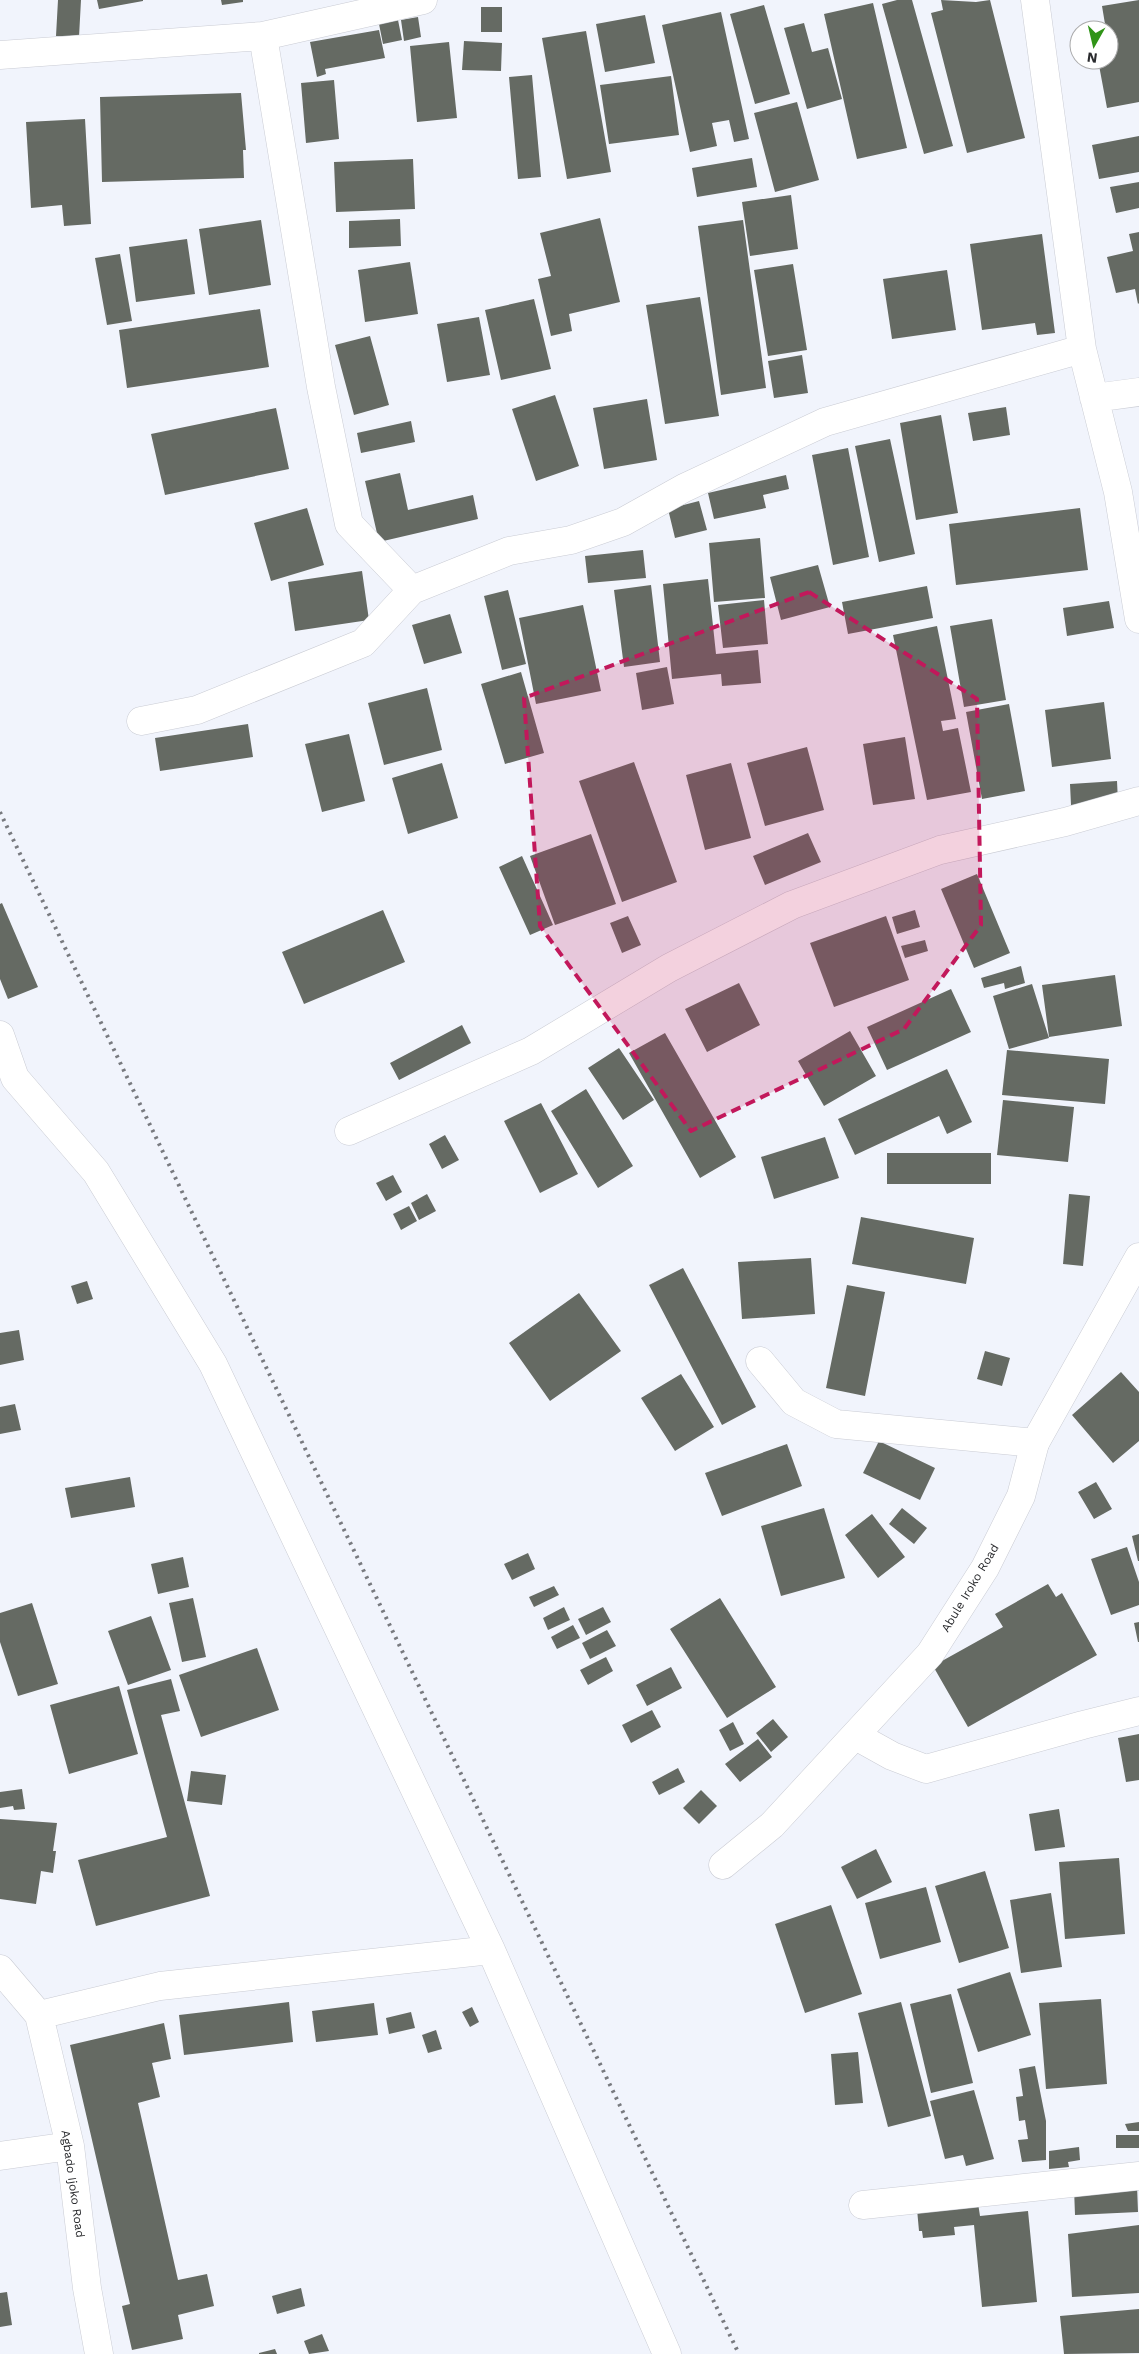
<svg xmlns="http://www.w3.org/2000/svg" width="1139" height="2354" font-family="'Work Sans',sans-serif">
<rect width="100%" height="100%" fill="#f1f4fc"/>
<path fill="#656a63" d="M58,0H81L79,37L56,36Z
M97,0H143V1L99,9Z
M221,0H243V2L222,5Z
M897,0H912L953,146L924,154L882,4Z
M941,0L976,2L990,0L1025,138L967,153L931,13L943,10Z
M1139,0V102L1107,108L1098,60H1109V30H1106L1102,6Z
M873,3L907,148L857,159L824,14Z
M764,5L790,94L755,104L730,14Z
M481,7H502V32H481Z
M721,12L749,139L734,142L729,120L712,123L717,146L690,152L662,25Z
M645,15L655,63L605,72L596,24Z
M418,17L421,37L404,41L401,20Z
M398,20L402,40L383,44L379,24Z
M804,23L812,52L828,48L842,99L807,109L784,28Z
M379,30L385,58L325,69L326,74L317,77L310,42Z
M586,31L611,172L567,179L542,38Z
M464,41L502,43L501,71L462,70Z
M449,42L457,118L417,122L410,46Z
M532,75L541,177L518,179L509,77Z
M671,76L679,135L609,144L600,85Z
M334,80L339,139L306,143L301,83Z
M241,93L246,150H243L244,178L102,182L100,97Z
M797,102L819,180L775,192L754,113Z
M85,119L91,224L64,226L62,205L31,208L26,122Z
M1139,136V172L1099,179L1092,145Z
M752,158L757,187L697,197L692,168Z
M413,159L415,209L336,212L334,162Z
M1139,182V208L1116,213L1110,187Z
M791,195L798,249L750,256L742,202Z
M600,218L620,302L569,314L572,331L551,336L538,279L551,276L540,233Z
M400,219L401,246L349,248V221Z
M261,220L271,285L209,295L199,229Z
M743,220L766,388L721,395L698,226Z
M1139,232V303L1138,304L1135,289L1116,293L1107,257L1133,251L1129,234Z
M1042,234L1055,333L1037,335L1035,323L982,330L970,244Z
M187,239L195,294L136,302L129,247Z
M120,254L132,321L107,325L95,258Z
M410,262L418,314L365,322L358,270Z
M793,264L807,350L768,356L754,270Z
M947,270L956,330L892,339L883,279Z
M700,297L719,416L665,424L646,305Z
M534,299L551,369L501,380L485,310Z
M260,309L269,367L127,388L119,330Z
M479,317L490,375L447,382L437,324Z
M370,336L389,405L354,415L335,345Z
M802,355L808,393L774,398L768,361Z
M555,395L579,466L536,481L512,409Z
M647,399L657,460L604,469L593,408Z
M1006,407L1010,435L973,441L968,413Z
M276,408L289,469L165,495L151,434Z
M941,415L958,513L916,520L900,423Z
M411,421L415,442L361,453L357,433Z
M890,439L915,554L879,562L855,446Z
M848,448L869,557L833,565L812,455Z
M400,473L408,510L473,495L478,519L379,542L365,481Z
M786,475L789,489L763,495L766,508L714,519L708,493Z
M699,501L707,530L675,538L668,509Z
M307,508L324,565L271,581L254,523Z
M1080,508L1088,570L956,585L949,524Z
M760,538L765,598L714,602L709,543Z
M643,550L646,578L588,583L585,556Z
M818,565L830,607L781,620L770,577Z
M362,571L369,620L295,631L288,582Z
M708,579L716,654L758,650L761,683L722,686L721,674L672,679L663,584Z
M651,585L660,662L624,667L614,590Z
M927,586L933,618L848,634L842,602Z
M508,590L526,664L502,670L484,596Z
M764,600L768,644L723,648L718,605Z
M1109,601L1114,628L1067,636L1063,608Z
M583,605L601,691L536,704L519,618Z
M450,614L462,653L424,664L412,625Z
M992,619L1006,700L964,707L950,626Z
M937,626L956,719L941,721L943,731L958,728L971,792L927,800L893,635Z
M667,667L674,704L642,710L636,673Z
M521,672L544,753L505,764L481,684Z
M427,688L442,750L384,765L368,703Z
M1104,702L1111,759L1052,767L1045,710Z
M1009,704L1025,791L982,799L966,712Z
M248,724L253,757L160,771L155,738Z
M349,734L365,801L322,812L305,744Z
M905,737L915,799L873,805L863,744Z
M807,747L824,810L765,826L747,763Z
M634,762L677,882L622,902L579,781Z
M442,763L458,818L408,834L392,778Z
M731,763L751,838L705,850L686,775Z
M1117,781L1118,802L1071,805L1070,784Z
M808,833L821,862L765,885L753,856Z
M591,834L616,904L555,925L530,856Z
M522,856L553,925L530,935L499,867Z
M977,874L1010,953L974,968L941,889Z
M2,903L38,987L8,999L0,979V904Z
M383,910L405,962L304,1004L282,952Z
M915,910L920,927L897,934L892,917Z
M628,916L641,945L622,953L610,923Z
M886,916L909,980L834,1007L810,943Z
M925,940L928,951L905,958L901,946Z
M1021,966L1025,983L1005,989L1004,983L984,988L981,978Z
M1115,975L1122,1026L1049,1037L1042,985Z
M739,983L760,1025L707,1052L685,1009Z
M1032,984L1049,1038L1009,1049L993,996Z
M951,989L971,1032L887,1070L867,1027Z
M462,1025L471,1043L399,1080L390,1063Z
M850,1031L876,1076L824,1106L798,1061Z
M665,1033L736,1157L700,1178L629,1053Z
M619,1048L654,1100L623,1120L588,1068Z
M1007,1050L1109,1059L1105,1104L1002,1095Z
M947,1069L972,1122L947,1134L939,1116L855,1155L838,1119Z
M586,1089L633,1166L598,1188L551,1111Z
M1003,1100L1074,1107L1068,1162L997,1155Z
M541,1103L578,1174L540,1193L504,1121Z
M445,1135L459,1160L442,1169L429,1144Z
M825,1137L839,1178L774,1199L761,1157Z
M887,1153H991V1184H887Z
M393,1175L402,1192L386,1201L376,1183Z
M427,1194L436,1211L419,1220L411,1203Z
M1069,1194L1090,1196L1083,1266L1063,1264Z
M409,1206L417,1221L401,1230L393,1214Z
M861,1217L974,1238L966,1284L852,1264Z
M811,1258L815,1314L742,1319L738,1262Z
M683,1268L756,1407L722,1425L649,1285Z
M87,1281L93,1299L77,1304L71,1286Z
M847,1285L885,1292L865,1396L826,1388Z
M579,1293L621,1351L550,1401L509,1343Z
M19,1330L24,1360L0,1365V1333Z
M985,1351L1010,1358L1002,1386L977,1379Z
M1121,1372L1139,1392V1441L1113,1463L1072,1415Z
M681,1374L714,1427L675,1451L641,1398Z
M15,1404L21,1430L0,1434V1407Z
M879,1441L935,1468L920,1500L863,1473Z
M787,1444L802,1486L722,1516L705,1473Z
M130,1477L135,1507L71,1518L65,1488Z
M1096,1482L1112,1509L1094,1519L1078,1492Z
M824,1508L845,1578L781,1596L761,1526Z
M902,1508L927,1528L914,1544L889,1524Z
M872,1514L905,1557L878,1578L845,1535Z
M1139,1534V1561H1138L1132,1536Z
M1127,1547L1139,1582V1605L1111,1615L1091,1559Z
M528,1553L535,1569L512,1580L504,1564Z
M183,1557L189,1587L158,1594L151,1564Z
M1048,1584L1056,1597L1062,1593L1097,1655L968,1727L933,1666L1003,1627L995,1614Z
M554,1586L559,1595L534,1607L529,1597Z
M193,1598L206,1657L182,1662L169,1603Z
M720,1598L776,1687L727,1718L670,1629Z
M32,1603L58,1684L18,1696L0,1642V1613Z
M564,1607L570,1620L548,1630L543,1618Z
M603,1607L611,1622L586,1635L578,1619Z
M151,1616L171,1670L128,1685L108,1631Z
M1139,1622V1642H1138L1134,1623Z
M573,1625L580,1638L557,1649L551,1637Z
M607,1630L616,1646L590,1659L582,1643Z
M257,1648L279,1710L201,1737L179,1675Z
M606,1657L613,1671L588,1685L580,1670Z
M671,1667L682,1688L647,1706L636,1685Z
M171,1679L180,1711L161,1715L210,1896L96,1926L78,1860L167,1837L127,1690Z
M119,1686L138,1754L69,1774L50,1705Z
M652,1710L661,1727L631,1743L622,1725Z
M773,1719L788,1737L771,1752L756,1733Z
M733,1722L744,1744L730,1751L719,1730Z
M1139,1734V1780L1126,1782L1118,1738Z
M758,1739L772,1757L740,1782L725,1764Z
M678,1768L685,1782L659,1795L652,1782Z
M191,1771L226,1775L222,1805L187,1801Z
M22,1789L25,1809L14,1810L13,1806L0,1808V1792Z
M701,1790L717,1806L699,1824L683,1808Z
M1059,1809L1065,1847L1035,1851L1029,1814Z
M0,1819L57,1823L53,1851H56L53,1873L41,1871L36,1904L0,1899Z
M876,1849L892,1882L857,1899L841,1867Z
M1119,1858L1125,1934L1065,1939L1059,1862Z
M985,1871L1009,1948L959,1963L935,1886Z
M926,1887L941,1942L880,1959L865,1903Z
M1051,1893L1062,1967L1021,1973L1010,1900Z
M831,1905L862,1994L805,2013L775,1924Z
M1010,1972L1031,2035L978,2052L957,1989Z
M951,1994L973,2083L931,2093L910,2004Z
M1101,1999L1107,2084L1046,2089L1039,2003Z
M289,2002L293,2042L184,2055L179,2015Z
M901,2002L931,2116L888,2127L858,2013Z
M374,2003L378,2035L316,2042L312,2011Z
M472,2007L479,2022L470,2027L462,2012Z
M411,2012L415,2028L389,2034L386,2018Z
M164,2023L171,2059L152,2063L160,2097L138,2103L178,2280L207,2274L214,2306L178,2315L183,2339L132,2350L122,2306L130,2304L70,2045Z
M436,2030L442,2049L428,2053L422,2035Z
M858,2052L863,2103L835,2105L831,2054Z
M1035,2066L1046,2121V2160L1022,2162L1018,2140L1028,2139L1025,2120L1019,2121L1016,2097L1023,2096L1019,2069Z
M974,2090L994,2159L966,2166L963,2155L945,2159L930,2101Z
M1139,2122V2131H1128L1125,2124Z
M1116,2135H1139V2148H1116Z
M1079,2147L1080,2160L1068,2162L1069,2167L1049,2169V2151Z
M1137,2185L1138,2212L1075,2215L1074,2188Z
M978,2203L980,2216L1028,2211L1037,2302L982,2307L974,2225L954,2227L955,2235L923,2238L922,2231H919L917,2209Z
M1139,2225V2293L1072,2297L1068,2234Z
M301,2288L305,2306L277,2314L272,2296Z
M7,2292L12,2325L0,2327V2293Z
M1139,2309V2353L1064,2354L1060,2316Z
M322,2334L329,2351L309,2354L304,2341Z
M275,2349L277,2354H259V2353Z"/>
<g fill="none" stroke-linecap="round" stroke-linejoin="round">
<g stroke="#caccd4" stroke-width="29">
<path id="minor" d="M1035,0L1082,349L1118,492L1139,619
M263,36L321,387L349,524L412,590
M0,55L263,36L423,0
M1094,398L1139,392
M141,721L197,710L363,643L412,590L509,551L571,540L623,522L684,488L825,422L1082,349
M0,1035L15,1078L96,1172L213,1364L491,1950L667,2354
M349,1131L531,1051L669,968L792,905L940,850L1065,822L1139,801
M760,1361L794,1402L836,1424L1035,1443
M856,1736L892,1756L926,1769L1083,1725L1139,1711
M0,1969L39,2015L70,2146L87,2288L99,2354
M39,2015L160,1986L491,1950
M0,2156L70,2146
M863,2205L1139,2176"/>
</g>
<g stroke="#caccd4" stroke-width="29">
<path id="tertiary" d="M723,1865L772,1825L930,1654L985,1568L1021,1496L1035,1443L1139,1257"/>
</g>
<use href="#minor" stroke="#fff" stroke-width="28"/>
<use href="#tertiary" stroke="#fff" stroke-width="28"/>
<path stroke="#787a7f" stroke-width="4" stroke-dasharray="2.5 5" stroke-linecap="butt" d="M0,812L739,2354"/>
</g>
<path fill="#c2185b" fill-opacity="0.2" stroke="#c2185b" stroke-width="4" stroke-dasharray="10 6" stroke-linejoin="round" d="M809,592L977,699L981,925L904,1029L691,1131L540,926L524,698Z"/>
<g text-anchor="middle" stroke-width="5" stroke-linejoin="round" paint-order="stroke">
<g font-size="12" fill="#2a2b2e" stroke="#fff">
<text transform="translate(970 1588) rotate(-59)" y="4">Abule Iroko Road</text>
<text transform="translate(73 2184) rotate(82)" y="4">Agbado Ijoko Road</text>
</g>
</g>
<g transform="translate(1094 45) rotate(188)"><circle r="24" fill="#ffffff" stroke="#aaaaab"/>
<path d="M0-4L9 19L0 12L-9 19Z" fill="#309417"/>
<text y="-8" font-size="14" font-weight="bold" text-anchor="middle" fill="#2a2b2e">N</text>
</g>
</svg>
